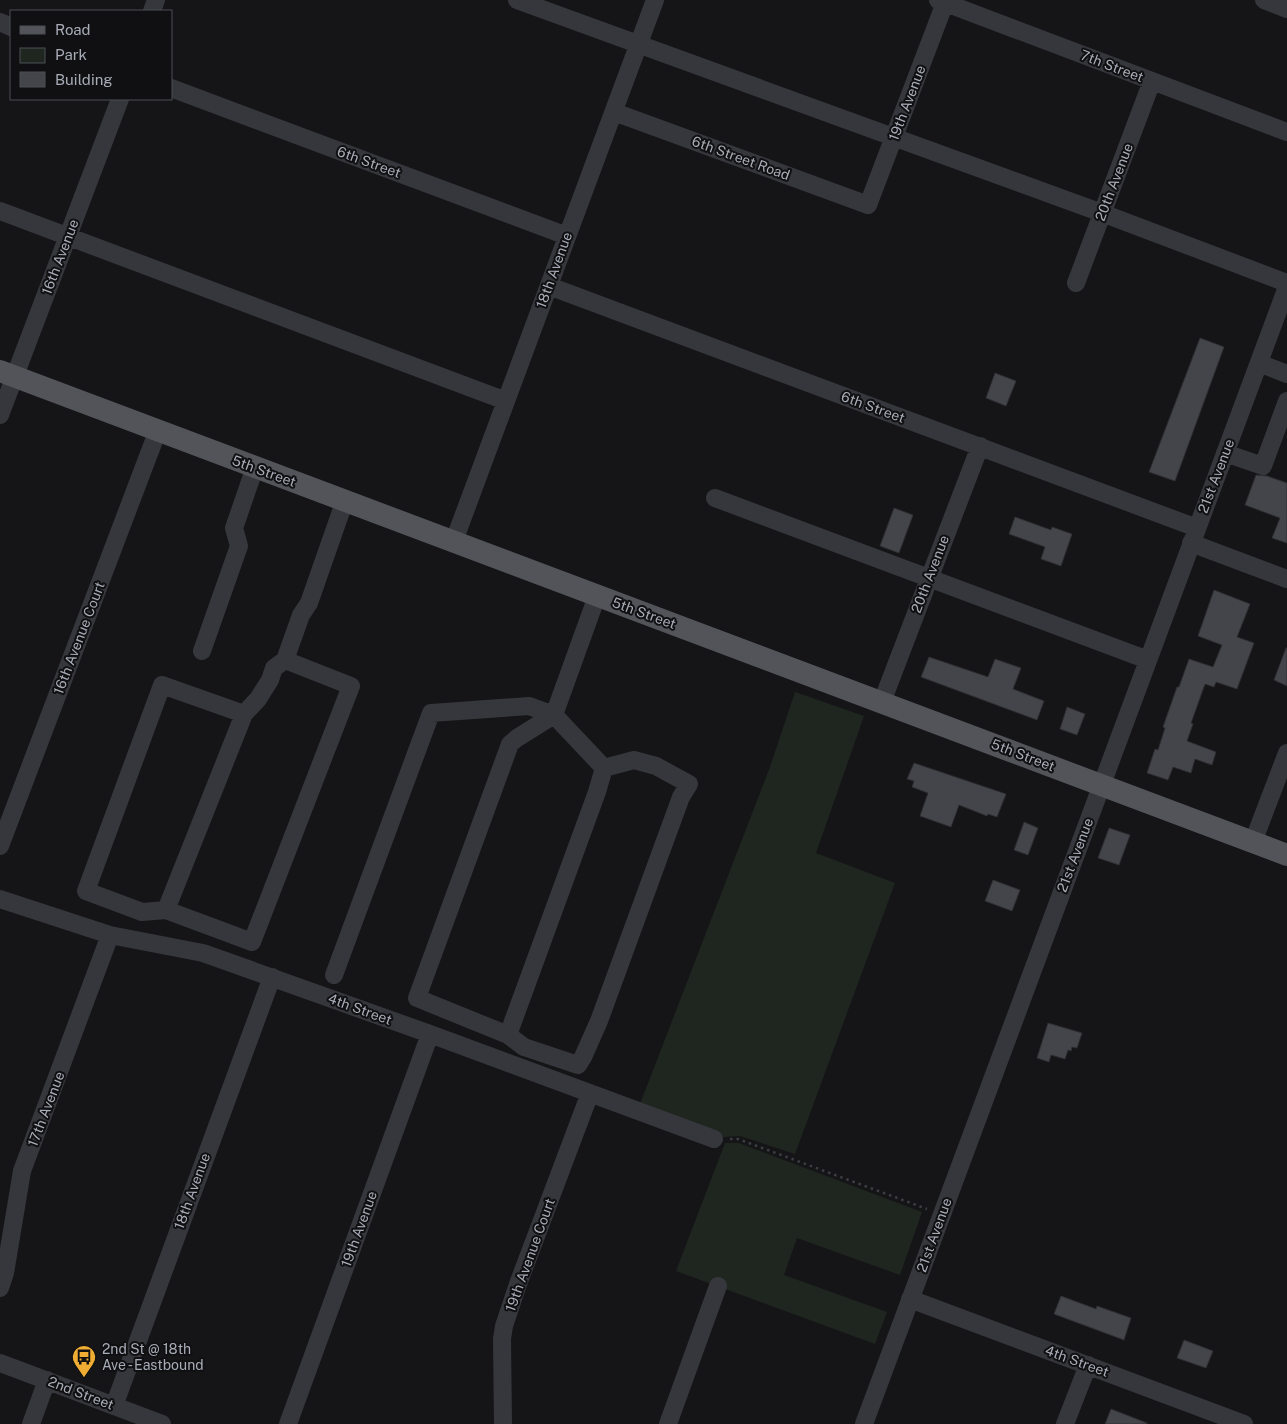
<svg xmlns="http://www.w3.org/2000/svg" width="1287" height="1424" font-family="'Public Sans',sans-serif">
<rect width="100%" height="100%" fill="#151517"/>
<path fill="#1f2620" d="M795,692L864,716L816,853L895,883L795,1154L740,1136L724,1137L640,1104L770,767Z
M725,1143H739L922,1212L900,1275L797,1238L784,1275L887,1312L875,1344L676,1271Z"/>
<path fill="#44454a" stroke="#2f2f33" d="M1200,338L1224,347L1175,481L1149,472Z
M995,373L1016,381L1006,406L986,398Z
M1256,475L1267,476L1287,483V543L1272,538L1280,518L1245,505Z
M894,508L913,515L899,553L880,546Z
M1015,517L1051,530L1052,527L1072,534L1061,566L1041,559L1045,547L1009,534Z
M1214,590L1250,604L1237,637L1254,643L1237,689L1216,682L1214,687L1205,684L1191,723L1193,724L1187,741L1216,752L1212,765L1195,759L1191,773L1173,767L1168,780L1147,773L1155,749L1158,750L1165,728L1163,727L1177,687H1179L1189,659L1213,667L1222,645L1198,636Z
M1286,648H1287V686L1274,680Z
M929,657L988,677L995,659L1021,668L1013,689L1044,701L1037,720L921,677Z
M1067,707L1085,714L1077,735L1060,729Z
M914,763L1006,794L997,817L988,814L987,816L959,805L951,827L920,816L928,793L912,787L914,781L907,779Z
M1024,822L1038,828L1028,855L1014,850Z
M1109,828L1130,835L1119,865L1098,858Z
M993,880L1020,890L1012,911L985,901Z
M1048,1023L1082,1033L1077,1048L1072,1047L1071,1051L1068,1050L1065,1059L1051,1055L1049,1062L1037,1058Z
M1061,1296L1096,1309L1097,1306L1131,1318L1124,1340L1054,1314Z
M1184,1340L1213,1351L1206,1368L1177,1358Z
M1111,1409L1147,1423V1424H1105Z"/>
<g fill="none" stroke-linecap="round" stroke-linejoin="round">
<path stroke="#3c3e43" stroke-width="2.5" stroke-dasharray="2.5 4" stroke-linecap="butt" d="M730,1139H738L927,1209"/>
<path stroke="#36373c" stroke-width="18" d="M517,0L1102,213L1287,283
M938,0L1287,132
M1264,0L1287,9
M152,11L156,0
M0,22L11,27
M171,88L567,236
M614,112L868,205L946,0
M0,211L506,401
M1076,283L1152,81
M549,286L1197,528
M1259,363L1287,374
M0,415L120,99
M1225,453L1263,466L1287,401
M715,498L1148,660
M454,541L655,0
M1191,543L1287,579
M202,651L239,546L234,528L255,467
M285,660L301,615L309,603L345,500
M882,702L980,446
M554,715L517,738L510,744L417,998L508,1035L524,1047L578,1065L583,1057L599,1021L681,797L689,784L656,766L634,760L604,768L554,715L597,596
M1253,842L1287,753
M0,846L158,430
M0,899L110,935L203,953L430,1034L714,1139
M166,910L244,714L258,699L270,680L274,668L285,660L351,686L252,942L166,910L142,912L86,891L162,685L244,714
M334,975L431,713L529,706L554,715
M508,1035L597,792L604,768
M0,1288L5,1273L22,1171L110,935
M910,1299L1244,1424
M0,1363L162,1424
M114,1406L272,977
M31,1424L47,1380
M288,1424L430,1034
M503,1424L502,1339L504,1326L518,1284L590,1093
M668,1424L718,1286
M864,1424L1287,287
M1065,1424L1088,1365"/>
<path stroke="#52545a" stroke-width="22" d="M0,371L1287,855"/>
</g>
<defs>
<g id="bus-pin" transform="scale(1.25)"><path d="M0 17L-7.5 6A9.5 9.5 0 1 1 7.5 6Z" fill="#f0ad33" stroke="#101012"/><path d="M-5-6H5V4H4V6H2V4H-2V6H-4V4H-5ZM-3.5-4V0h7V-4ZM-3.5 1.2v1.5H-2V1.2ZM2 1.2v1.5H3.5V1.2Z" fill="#111"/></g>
</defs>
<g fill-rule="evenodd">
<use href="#bus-pin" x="84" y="1357"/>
</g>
<g text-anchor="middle" stroke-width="4" stroke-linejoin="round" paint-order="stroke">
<g font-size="14" fill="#a7acb7" stroke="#101012">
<text transform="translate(1112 66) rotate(21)" y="5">7th Street</text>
<text transform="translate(907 103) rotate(-69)" y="5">19th Avenue</text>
<text transform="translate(741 158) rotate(20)" y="5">6th Street Road</text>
<text transform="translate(369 162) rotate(20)" y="5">6th Street</text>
<text transform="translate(1114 182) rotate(-69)" y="5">20th Avenue</text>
<text transform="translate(60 257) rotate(-69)" y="5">16th Avenue</text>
<text transform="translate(554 270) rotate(-70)" y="5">18th Avenue</text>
<text transform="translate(873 407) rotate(20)" y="5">6th Street</text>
<text transform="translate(264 471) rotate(20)" y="5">5th Street</text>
<text transform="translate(1216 476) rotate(-69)" y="5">21st Avenue</text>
<text transform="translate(930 574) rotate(-69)" y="5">20th Avenue</text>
<text transform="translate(644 613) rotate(20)" y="5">5th Street</text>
<text transform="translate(79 638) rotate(-69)" y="5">16th Avenue Court</text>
<text transform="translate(1023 755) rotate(21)" y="5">5th Street</text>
<text transform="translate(1075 855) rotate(-69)" y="5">21st Avenue</text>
<text transform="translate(360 1009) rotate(20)" y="5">4th Street</text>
<text transform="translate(46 1109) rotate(-69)" y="5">17th Avenue</text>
<text transform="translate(192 1191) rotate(-70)" y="5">18th Avenue</text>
<text transform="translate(359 1229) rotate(-70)" y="5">19th Avenue</text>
<text transform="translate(934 1235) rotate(-70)" y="5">21st Avenue</text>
<text transform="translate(530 1255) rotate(-70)" y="5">19th Avenue Court</text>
<text transform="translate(1077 1361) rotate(20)" y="5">4th Street</text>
<text transform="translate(81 1393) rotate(21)" y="5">2nd Street</text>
</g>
<g font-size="14" fill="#a7acb7" stroke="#101012" text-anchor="start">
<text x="102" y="1354">2nd St @ 18th<tspan x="102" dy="16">Ave - Eastbound</tspan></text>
</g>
</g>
<rect x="10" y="10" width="162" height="90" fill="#101012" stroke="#4c4e54"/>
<rect x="20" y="26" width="25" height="8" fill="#52545a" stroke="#4c4e54"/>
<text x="55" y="35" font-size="15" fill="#a7acb7">Road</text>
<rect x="20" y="48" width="25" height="15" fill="#1f2620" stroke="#4c4e54"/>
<text x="55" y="60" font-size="15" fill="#a7acb7">Park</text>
<rect x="20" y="72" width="25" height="15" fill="#44454a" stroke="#4c4e54"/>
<text x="55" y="85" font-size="15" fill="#a7acb7">Building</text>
</svg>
